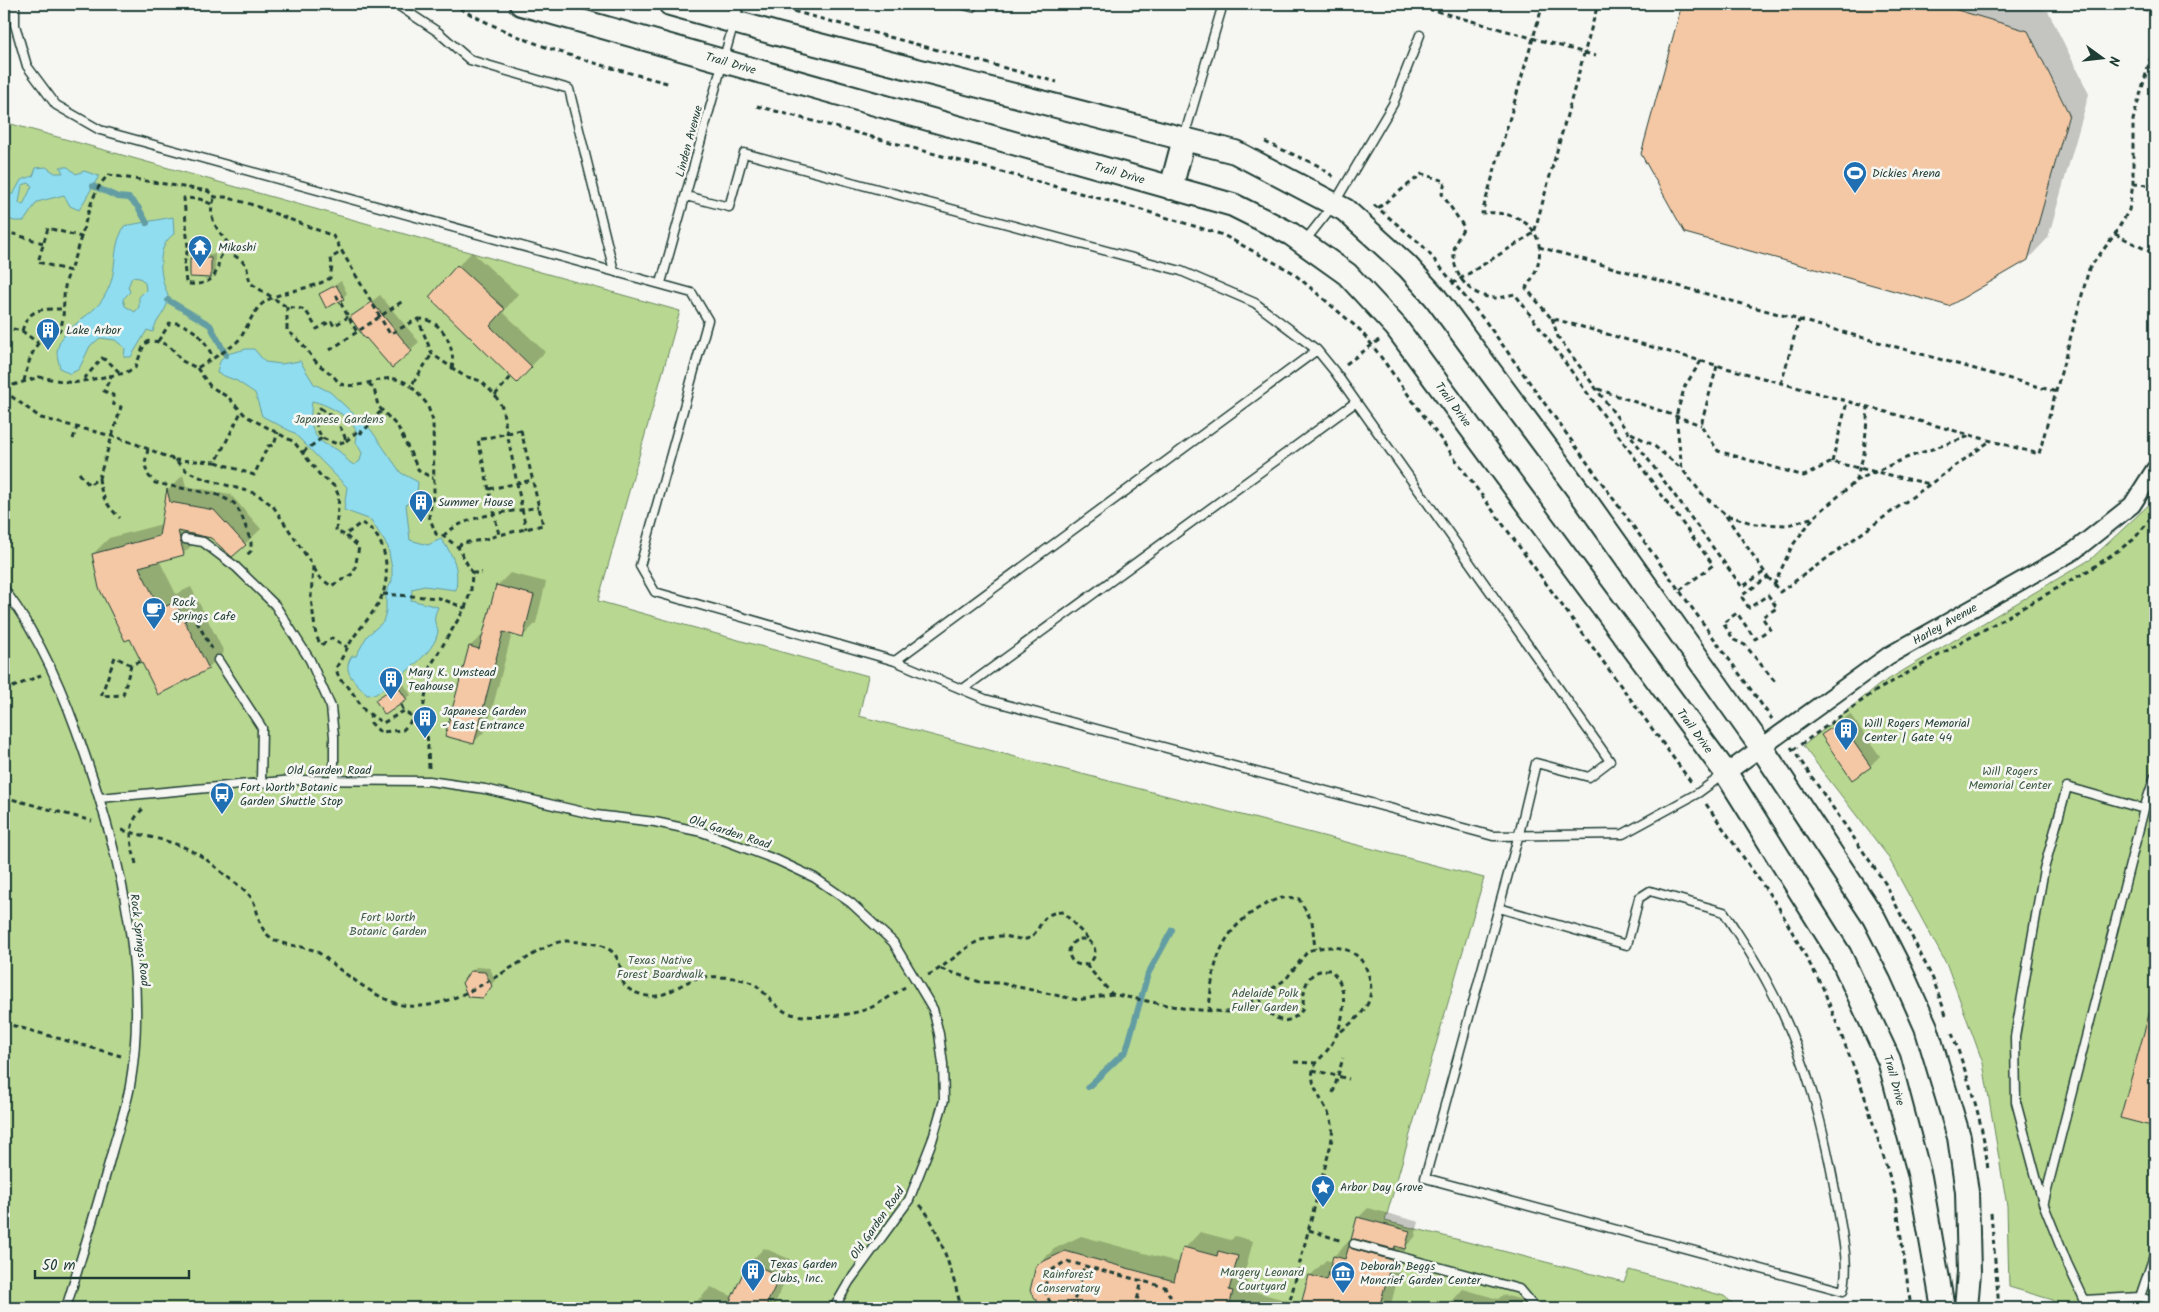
<svg xmlns="http://www.w3.org/2000/svg" width="2159" height="1312" font-family="Kalam,sans-serif">
<rect width="100%" height="100%" fill="#f6f6f2"/>
<filter id="ink" filterUnits="userSpaceOnUse"><feTurbulence type="fractalNoise" baseFrequency=".02" numOctaves="2"/><feDisplacementMap in="SourceGraphic" scale="10" xChannelSelector="R" yChannelSelector="G"/><feConvolveMatrix kernelMatrix="1 2 1 2 8 2 1 2 1" color-interpolation-filters="sRGB"/></filter>
<g filter="url(#ink)">
<path fill="#b8d790" stroke="#6c8a62" d="M4,122L680,311L598,601L868,676L859,716C1067,771 1276,823 1484,878L1385,1221L1624,1282L1629,1270L1724,1296L1738,1308H4Z
M2155,499V1308H2054L2053,1300L2009,1287L2007,1206L1983,1063L1947,965L1887,855L1803,746L1879,685L2091,559Z"/>
<path fill="#90ddef" stroke="#639da4" fill-rule="evenodd" d="M46,167L55,173H63L60,167H68L76,174L84,171L99,176L79,210L70,206L64,195L37,202L24,221H14L4,217V198L14,193L21,180L33,176L36,168ZM29,183L32,186L23,205L19,203L22,185Z
M173,217L174,234C159,244 159,265 163,281C164,288 169,293 168,300C166,313 155,320 153,332L147,330L131,357H124L125,348L115,340L100,338L90,346L79,369L70,374L60,368C59,363 57,357 57,352C60,327 93,317 104,297C116,277 113,264 117,245C118,238 122,232 124,226ZM132,277L140,278L145,283L146,290L139,297V307L135,312L125,306L123,299L130,292L128,287Z
M246,349H254L265,362L281,364L300,361L314,384L330,392L371,430L401,473L418,482L417,493L406,505L410,540L428,545L441,539C454,556 459,568 456,590L424,586L412,589L411,600L438,607C434,616 433,621 438,630C437,654 393,681 376,694L367,695C357,682 340,673 352,656H356L367,636L383,622L386,611V592L392,581V569L388,547L371,520L344,510L347,487L294,433L262,416L255,393L237,381L217,373C221,351 227,355 246,349ZM312,401C327,404 363,421 356,442L362,453L360,461L354,465C345,460 346,457 340,452C336,448 330,447 325,444C309,434 310,419 312,401Z"/>
<path fill="#0003" d="M1684,4H2023L2048,11L2089,94L2048,238L2028,259L1643,154Z
M4,143L12,148L4,162Z
M472,252L518,294L503,312L545,352L517,381L458,266Z
M196,254H215V272L210,276L191,259Z
M341,281L347,293L343,298L320,295Z
M380,295L419,342L392,366L352,317Z
M183,475L186,486L230,494L261,529L245,544L198,534L199,538L183,554L159,560L176,594L191,587L224,652L208,668L93,554L109,538L162,524L168,490Z
M510,573L546,582L536,623L523,636L512,633L487,729L474,742L470,646L484,634L497,586Z
M402,681L411,695L406,699L376,700Z
M1850,714L1880,756L1870,766L1823,735Z
M476,967L490,968L495,980L483,997L471,972Z
M2155,998V1126L2122,1117Z
M1368,1208L1419,1222L1415,1237L1406,1246L1390,1308H1043L1032,1291L1038,1265L1054,1249L1081,1236L1181,1263L1185,1248L1200,1232L1231,1240L1235,1236L1253,1241L1244,1275L1249,1276L1245,1289L1303,1305L1310,1276L1326,1260L1333,1262L1334,1256L1350,1240L1355,1242L1358,1238V1218Z
M764,1248L794,1261L773,1308H693L696,1302L711,1287L734,1297L749,1263Z
M1463,1289L1498,1299L1503,1295L1527,1301L1525,1308H1446Z"/>
<g fill="none" stroke-linecap="round" stroke-linejoin="round">
<path stroke="#639da4" stroke-width="6" d="M93,186L118,197L129,198L138,207L147,223
M168,300L210,325L226,355
M1088,1087L1126,1051L1148,974L1172,930"/>
</g>
<path fill="#f5c8a5" stroke="#1f3d34" d="M1682,4H1937L2028,31L2069,114L2028,260L1949,306L1685,233L1641,154Z
M190,258H211V278L190,277Z
M457,265L505,309L490,326L532,367L517,383L429,297Z
M336,285L344,299L326,308L319,294Z
M372,302L412,351L392,368L366,338L365,339L350,317Z
M167,489L170,502L214,510L246,545L232,557L211,538L178,531L184,555L139,567L160,609L175,602L209,669L158,695L130,639L125,641L99,588L92,554L159,536Z
M496,585L534,595L523,638L503,632L474,744L445,736L469,646L479,649Z
M397,685L407,700L385,715L375,700Z
M1840,722L1871,767L1852,780L1821,735Z
M470,971L485,972L492,986L483,998L468,997L462,983Z
M2150,1011L2155,1012V1127L2120,1118Z
M1357,1217L1410,1231L1405,1249L1395,1246L1394,1249L1355,1239L1351,1240Z
M1349,1246L1353,1249L1392,1260L1379,1308H1300L1309,1275L1327,1280L1333,1256L1345,1259Z
M1183,1247L1217,1256L1218,1251L1238,1256L1229,1290L1233,1291L1229,1308H1042L1030,1291L1036,1265L1065,1251L1174,1281Z
M748,1262L780,1276L765,1308H727Z"/>
<g fill="none" stroke-linecap="round" stroke-linejoin="round">
<g stroke="#1f3d34" stroke-width="11">
<path id="lane" d="M15,4V25L27,66L56,105L100,130L692,293L708,320L640,566L655,592L895,661L985,699L1493,836L1623,834L1698,793L1724,774
M396,4L438,32L470,60L569,89L614,271
M961,4L972,7L973,4
M1184,137L1221,11
M686,196L729,207L744,153L1181,271L1255,303L1317,350L1335,372L1610,761L1589,777L1536,763L1519,834L1425,1178L1843,1291C1850,1265 1842,1235 1838,1208C1825,1130 1806,1054 1768,984C1755,959 1739,936 1724,912L1650,891L1639,898L1627,945L1499,908
M1304,242L1334,204L1393,104L1420,35
M661,283L739,4
M185,539L203,542L236,567L275,605L310,660L331,707L334,736V780
M4,589C42,640 65,696 85,755C121,859 149,976 130,1086C126,1108 118,1130 112,1152C98,1204 82,1256 66,1308
M218,660L262,728L261,783
M895,661L1317,350
M963,689L1356,402
M100,798L293,780L429,781L485,789L596,815L655,822L702,832L777,860L815,878L851,903L893,942L933,1009L939,1034L943,1064L944,1100L932,1141L909,1200L849,1282L834,1308
M2044,1202L2144,809
M1354,1244L1519,1289L1535,1308
M2140,1297L2155,1302
M2084,1300L2140,1297L2155,1253
M2086,1308L2085,1301L2067,1263L2043,1203L2016,1102L2015,1037L2044,869L2067,787L2144,809L2155,776"/>
</g>
<g stroke="#1f3d34" stroke-width="20">
<g id="street">
<path id="s1" d="M1726,773L1888,656L2074,551L2132,505L2155,469"/>
</g>
</g>
<g stroke="#1f3d34" stroke-width="26">
<g id="secondary">
<path id="s2" d="M521,4L1233,205L1291,234L1347,274L1396,327L1726,773L1840,955L1889,1060L1920,1177L1943,1308"/>
<path d="M670,4L777,34L1235,152L1345,210L1407,266L1435,297L1586,501L1761,747L1874,918L1901,971L1926,1027L1959,1137L1967,1192L1969,1272L1966,1308"/>
<path d="M1171,188L1184,139"/>
</g>
</g>
<path stroke="#1f3d34" stroke-width="3" stroke-dasharray="5 4" stroke-linecap="butt" d="M452,4C523,45 592,63 671,84
M1411,4L1596,56
M1543,4L1482,213C1534,209 1556,246 1526,288L1551,318L1701,361L2039,454L2089,269L2115,234L2129,210L2133,184V120L2155,42
M2125,4L2155,12
M785,9L1057,82
M757,106L1139,209L1223,235L1292,272L1360,330L1372,345L1691,782
M1265,142L1317,165L1334,177
M2133,184L2155,185
M211,204L200,199L184,198L188,248L184,264L186,283C195,286 210,284 215,274C221,264 215,259 227,250V242C216,227 206,217 215,197
M1374,205L1422,245L1486,322L1772,719
M1378,208L1422,174L1445,181L1442,194L1464,227C1460,235 1454,243 1454,252C1452,276 1472,298 1496,298C1502,298 1509,295 1515,294L1713,565L1680,590
M4,231L43,243
M2115,234L2155,254
M81,237L70,271L38,262L48,228L81,237C87,218 93,187 109,175L208,191L215,197H225L250,204L333,236L390,334L418,319L432,354L464,376L481,381L495,395L502,407L526,529
M1539,247L2057,392
M227,250L246,264L250,283L287,307L302,309L308,314L317,329L331,321L334,326L348,317
M1452,284L1534,233L1598,4
M336,295L357,332
M287,307V331C300,339 307,351 317,363C321,367 327,370 332,375C336,378 338,384 344,385C370,389 386,368 411,386
M1552,318L1558,337L1742,587L1764,572
M418,319C442,318 456,347 452,369
M4,327L22,331L38,343
M22,331C29,307 42,309 64,309
M158,341L171,322C193,325 205,339 213,358
M330,350L403,301
M1701,361L1685,386L1676,416L1682,469L1703,495L1726,515L1755,524L1788,525L1814,517L1855,482L1864,454L1868,407
M1346,364L1379,340
M1717,366L1701,425L1718,451L1804,476L1832,462L1930,484
M197,368L210,386L229,398L246,416L294,442L320,475L334,486L339,496L336,531L345,535L361,523C385,532 391,570 383,593C377,610 363,624 353,638C347,648 342,658 336,668L339,679L347,685L365,711L383,723L404,711L410,715L422,716
M84,379L102,358L109,362L121,374
M24,381C29,360 35,334 60,330C67,311 60,290 70,271
M369,384L374,388L378,406L398,427L419,471L433,478
M1781,384L1799,320
M4,388L39,377L73,383L125,373L135,368L144,345L149,341C163,341 174,347 180,360L197,368C209,360 234,348 241,337C248,326 252,313 262,304C278,290 310,291 330,278L332,266L331,258L343,251
M1598,389L1701,425
M4,391L41,418L112,436L136,444L175,460L187,471L202,478L257,494L273,506L313,566L311,598L316,636L321,645L332,638L347,647
M495,395L511,377
M320,408C333,416 342,426 346,441L337,444L322,438C316,427 313,418 320,408Z
M521,430L543,525L499,535L478,440Z
M1631,433L1653,445L1682,469
M73,439L77,427
M346,441L359,430L361,433C370,426 373,417 382,411
M148,449L145,463L147,474L155,483L218,495L234,503L242,516L251,542V551L245,557
M303,452L322,438
M175,460L216,462L241,412
M216,462L254,475L268,446L274,445L278,432
M1832,462L1847,402
M79,473L89,485L99,478L121,407L113,404V395L104,391L111,376
M99,478C101,496 107,506 120,518
M1855,481L1906,458L1970,436
M489,489L533,480
M1726,516L1768,577L1741,596L1749,608L1768,595L1777,608L1762,617L1770,629L1755,639L1737,613L1723,623L1734,640L1745,645L1777,684
M443,536C468,513 507,513 539,507
M458,547L462,543L482,540L499,535
M314,568L319,577L331,586L354,573L359,547L345,535
M472,573H482
M1768,577L1780,592L1990,441
M1774,585L1792,546L1814,517
M383,594L439,598L465,608
M184,620L193,615L212,649
M131,665L115,657L101,696L123,695L131,665L141,661
M4,691L41,675
M401,705L404,711
M370,713L371,723L380,732L403,730L415,717
M1791,747L1885,883L1933,979L1946,1015
M1793,750L1874,692L2091,569L2133,540L2155,514
M429,768L427,730L422,716L430,667L465,608L471,590L472,573L458,547L443,536L436,534L429,516L434,492L433,421L427,404L411,386L432,354
M4,797L92,821
M1706,804L1779,908L1823,988L1863,1091L1895,1194L1911,1308
M122,830C150,838 180,841 204,858C213,864 221,872 229,878C236,884 245,889 250,896C260,909 256,926 270,937C281,946 299,945 313,950C321,953 329,961 335,966C354,980 376,997 398,1004C440,1016 495,977 529,957C540,950 554,941 567,941C582,942 609,942 617,958C626,976 614,987 643,995C665,1002 683,979 703,977C718,976 745,977 757,986C766,994 774,1005 784,1011C801,1021 852,1016 870,1008C882,1002 894,994 905,987
M136,864C131,842 125,824 144,808
M1069 952a13 13 0 1 1 26 0a13 13 0 1 1-26 0Z
M1086,965L1112,994L1187,1009L1228,1012L1259,998L1286,979L1308,951C1332,943 1359,946 1368,973C1371,983 1372,990 1369,1000C1364,1016 1347,1025 1336,1036
M941,969L980,982L1000,983L1078,1000L1112,994
M928,975C946,967 965,946 981,940C986,939 994,937 1000,936C1009,935 1023,943 1031,937C1043,927 1040,912 1063,912L1090,941
M1259,998C1270,1017 1285,1032 1303,1009C1303,990 1305,969 1330,970C1352,987 1344,1027 1329,1048C1324,1055 1316,1061 1313,1070C1309,1089 1329,1107 1332,1124C1333,1130 1332,1138 1331,1144L1288,1308
M1209,1012C1212,967 1218,933 1259,908C1273,900 1283,895 1299,899L1312,921L1315,949
M4,1023L121,1056
M1952,1033C1968,1078 1984,1123 1988,1171
M1294,1062L1316,1063
M1313,1070L1349,1079
M1333,1093L1343,1058
M920,1205C937,1221 956,1284 961,1308
M1991,1213L1999,1308
M1309,1230L1342,1241
M1056,1308H1053L1044,1290L1049,1272L1066,1261L1165,1287L1177,1308
M1072,1308L1084,1267
M1135,1308L1142,1281"/>
<use href="#lane" stroke="#f6f6f2" stroke-width="8"/>
<use href="#street" stroke="#f6f6f2" stroke-width="16"/>
<use href="#secondary" stroke="#f6f6f2" stroke-width="22"/>
</g>
</g>
<defs>
<g id="stadium-pin" transform="scale(1.25)"><path d="M0 17L-7.5 6A9.5 9.5 0 1 1 7.5 6Z" fill="#1f6fb2" stroke="#f6f6f2"/><path d="M0-5a6.5 5 0 1 0 0 10a6.5 5 0 1 0 0-10ZM-3.5-1.8h7v3.6h-7Z" fill="#fff"/></g>
<g id="temple-pin" transform="scale(1.25)"><path d="M0 17L-7.5 6A9.5 9.5 0 1 1 7.5 6Z" fill="#1f6fb2" stroke="#f6f6f2"/><path d="M0-6L5-2H3V0L6.5 2.5H4V6H1.5V3h-3V6H-4V2.5H-6.5L-3 0V-2H-5Z" fill="#fff"/></g>
<g id="building-pin" transform="scale(1.25)"><path d="M0 17L-7.5 6A9.5 9.5 0 1 1 7.5 6Z" fill="#1f6fb2" stroke="#f6f6f2"/><path d="M-4-6H4V6H1V3H-1V6H-4ZM-2.5-4.3h1.7v1.8h-1.7ZM.8-4.3h1.7v1.8H.8ZM-2.5-1h1.7V.8h-1.7ZM.8-1h1.7V.8H.8Z" fill="#fff"/></g>
<g id="cafe-pin" transform="scale(1.25)"><path d="M0 17L-7.5 6A9.5 9.5 0 1 1 7.5 6Z" fill="#1f6fb2" stroke="#f6f6f2"/><path d="M-5.5-4.5H6V0H3Q3 3.5 0 3.5H-2.5Q-5.5 3.5-5.5 0ZM3-3.2v2h1.7v-2ZM-6 4.5H4V6H-6Z" fill="#fff"/></g>
<g id="bus-pin" transform="scale(1.25)"><path d="M0 17L-7.5 6A9.5 9.5 0 1 1 7.5 6Z" fill="#1f6fb2" stroke="#f6f6f2"/><path d="M-5-6H5V4H4V6H2V4H-2V6H-4V4H-5ZM-3.5-4V0h7V-4ZM-3.5 1.2v1.5H-2V1.2ZM2 1.2v1.5H3.5V1.2Z" fill="#fff"/></g>
<g id="sight-pin" transform="scale(1.25)"><path d="M0 17L-7.5 6A9.5 9.5 0 1 1 7.5 6Z" fill="#1f6fb2" stroke="#f6f6f2"/><path d="M0-6L1.8-2.2L6-1.7L2.9 1.2L3.7 5.4L0 3.3L-3.7 5.4L-2.9 1.2L-6-1.7L-1.8-2.2Z" fill="#fff"/></g>
<g id="museum-pin" transform="scale(1.25)"><path d="M0 17L-7.5 6A9.5 9.5 0 1 1 7.5 6Z" fill="#1f6fb2" stroke="#f6f6f2"/><path d="M0-6L6-3V-2H-6V-3ZM-5-1h2V3h-2ZM-1-1h2V3h-2ZM3-1h2V3H3ZM-6 4H6V6H-6Z" fill="#fff"/></g>
</defs>
<g fill-rule="evenodd">
<use href="#stadium-pin" x="1855" y="173"/>
<use href="#temple-pin" x="200" y="247"/>
<use href="#building-pin" x="48" y="330"/>
<use href="#building-pin" x="421" y="502"/>
<use href="#cafe-pin" x="154" y="609"/>
<use href="#building-pin" x="391" y="679"/>
<use href="#building-pin" x="425" y="718"/>
<use href="#building-pin" x="1846" y="730"/>
<use href="#bus-pin" x="222" y="794"/>
<use href="#sight-pin" x="1323" y="1187"/>
<use href="#building-pin" x="753" y="1271"/>
<use href="#museum-pin" x="1343" y="1273"/>
</g>
<g text-anchor="middle" stroke-width="5" stroke-linejoin="round" paint-order="stroke">
<g font-size="12" fill="#1f3d34" stroke="#f6f6f2">
<text dy="4" stroke="none"><textPath href="#s2" startOffset="218">Trail Drive</textPath></text>
<text transform="translate(689 141) rotate(-75)" y="4">Linden Avenue</text>
<text dy="4" stroke="none"><textPath href="#s2" startOffset="622">Trail Drive</textPath></text>
<text dy="4" stroke="none"><textPath href="#s2" startOffset="1042">Trail Drive</textPath></text>
<text dy="4" stroke="none"><textPath href="#s1" startOffset="265">Harley Avenue</textPath></text>
<text dy="4" stroke="none"><textPath href="#s2" startOffset="1448">Trail Drive</textPath></text>
<text x="329" y="774">Old Garden Road</text>
<text transform="translate(730 832) rotate(18)" y="4">Old Garden Road</text>
<text transform="translate(140 940) rotate(83)" y="4">Rock Springs Road</text>
<text dy="4" stroke="none"><textPath href="#s2" startOffset="1852">Trail Drive</textPath></text>
<text transform="translate(877 1223) rotate(-55)" y="4">Old Garden Road</text>
</g>
<g font-size="12" fill="#1f3d34" stroke="#f6f6f2" text-anchor="start">
<text x="1872" y="177">Dickies Arena</text>
<text x="218" y="251">Mikoshi</text>
<text x="66" y="334">Lake Arbor</text>
<text x="438" y="506">Summer House</text>
<text x="172" y="606">Rock<tspan x="172" dy="14">Springs Cafe</tspan></text>
<text x="408" y="676">Mary K. Umstead<tspan x="408" dy="14">Teahouse</tspan></text>
<text x="442" y="715">Japanese Garden<tspan x="442" dy="14">- East Entrance</tspan></text>
<text x="1864" y="727">Will Rogers Memorial<tspan x="1864" dy="14">Center | Gate 44</tspan></text>
<text x="240" y="791">Fort Worth Botanic<tspan x="240" dy="14">Garden Shuttle Stop</tspan></text>
<text x="1340" y="1191">Arbor Day Grove</text>
<text x="770" y="1268">Texas Garden<tspan x="770" dy="14">Clubs, Inc.</tspan></text>
<text x="1360" y="1270">Deborah Beggs<tspan x="1360" dy="14">Moncrief Garden Center</tspan></text>
</g>
<g font-size="12" fill="#3e5c46" stroke="#f6f6f2">
<text x="339" y="423">Japanese Gardens</text>
<text x="2010" y="775">Will Rogers<tspan x="2010" dy="14">Memorial Center</tspan></text>
<text x="388" y="921">Fort Worth<tspan x="388" dy="14">Botanic Garden</tspan></text>
<text x="660" y="964">Texas Native<tspan x="660" dy="14">Forest Boardwalk</tspan></text>
<text x="1265" y="997">Adelaide Polk<tspan x="1265" dy="14">Fuller Garden</tspan></text>
<text x="1262" y="1276">Margery Leonard<tspan x="1262" dy="14">Courtyard</tspan></text>
<text x="1068" y="1278">Rainforest<tspan x="1068" dy="14">Conservatory</tspan></text>
</g>
</g>
<rect width="2159" height="1312" fill="none" stroke="#f6f6f2" stroke-width="20"/>
<rect x="10" y="10" width="2139" height="1292" fill="none" stroke="#1f3d34" stroke-width="2" filter="url(#ink)"/>
<g transform="translate(2102 58) rotate(105)" stroke="#f6f6f2" stroke-width="4" paint-order="stroke">
<path d="M0-4L9 19L0 12L-9 19Z" fill="#1f3d34"/>
<text y="-8" font-size="14" font-weight="bold" text-anchor="middle" fill="#1f3d34">N</text>
</g>
<path d="M35 1270v8h154v-8" fill="none" stroke="#1f3d34" stroke-width="2.5"/>
<text x="42" y="1270" font-size="15" fill="#1f3d34" stroke="#f6f6f2" stroke-width="4" paint-order="stroke">50 m</text>
</svg>
